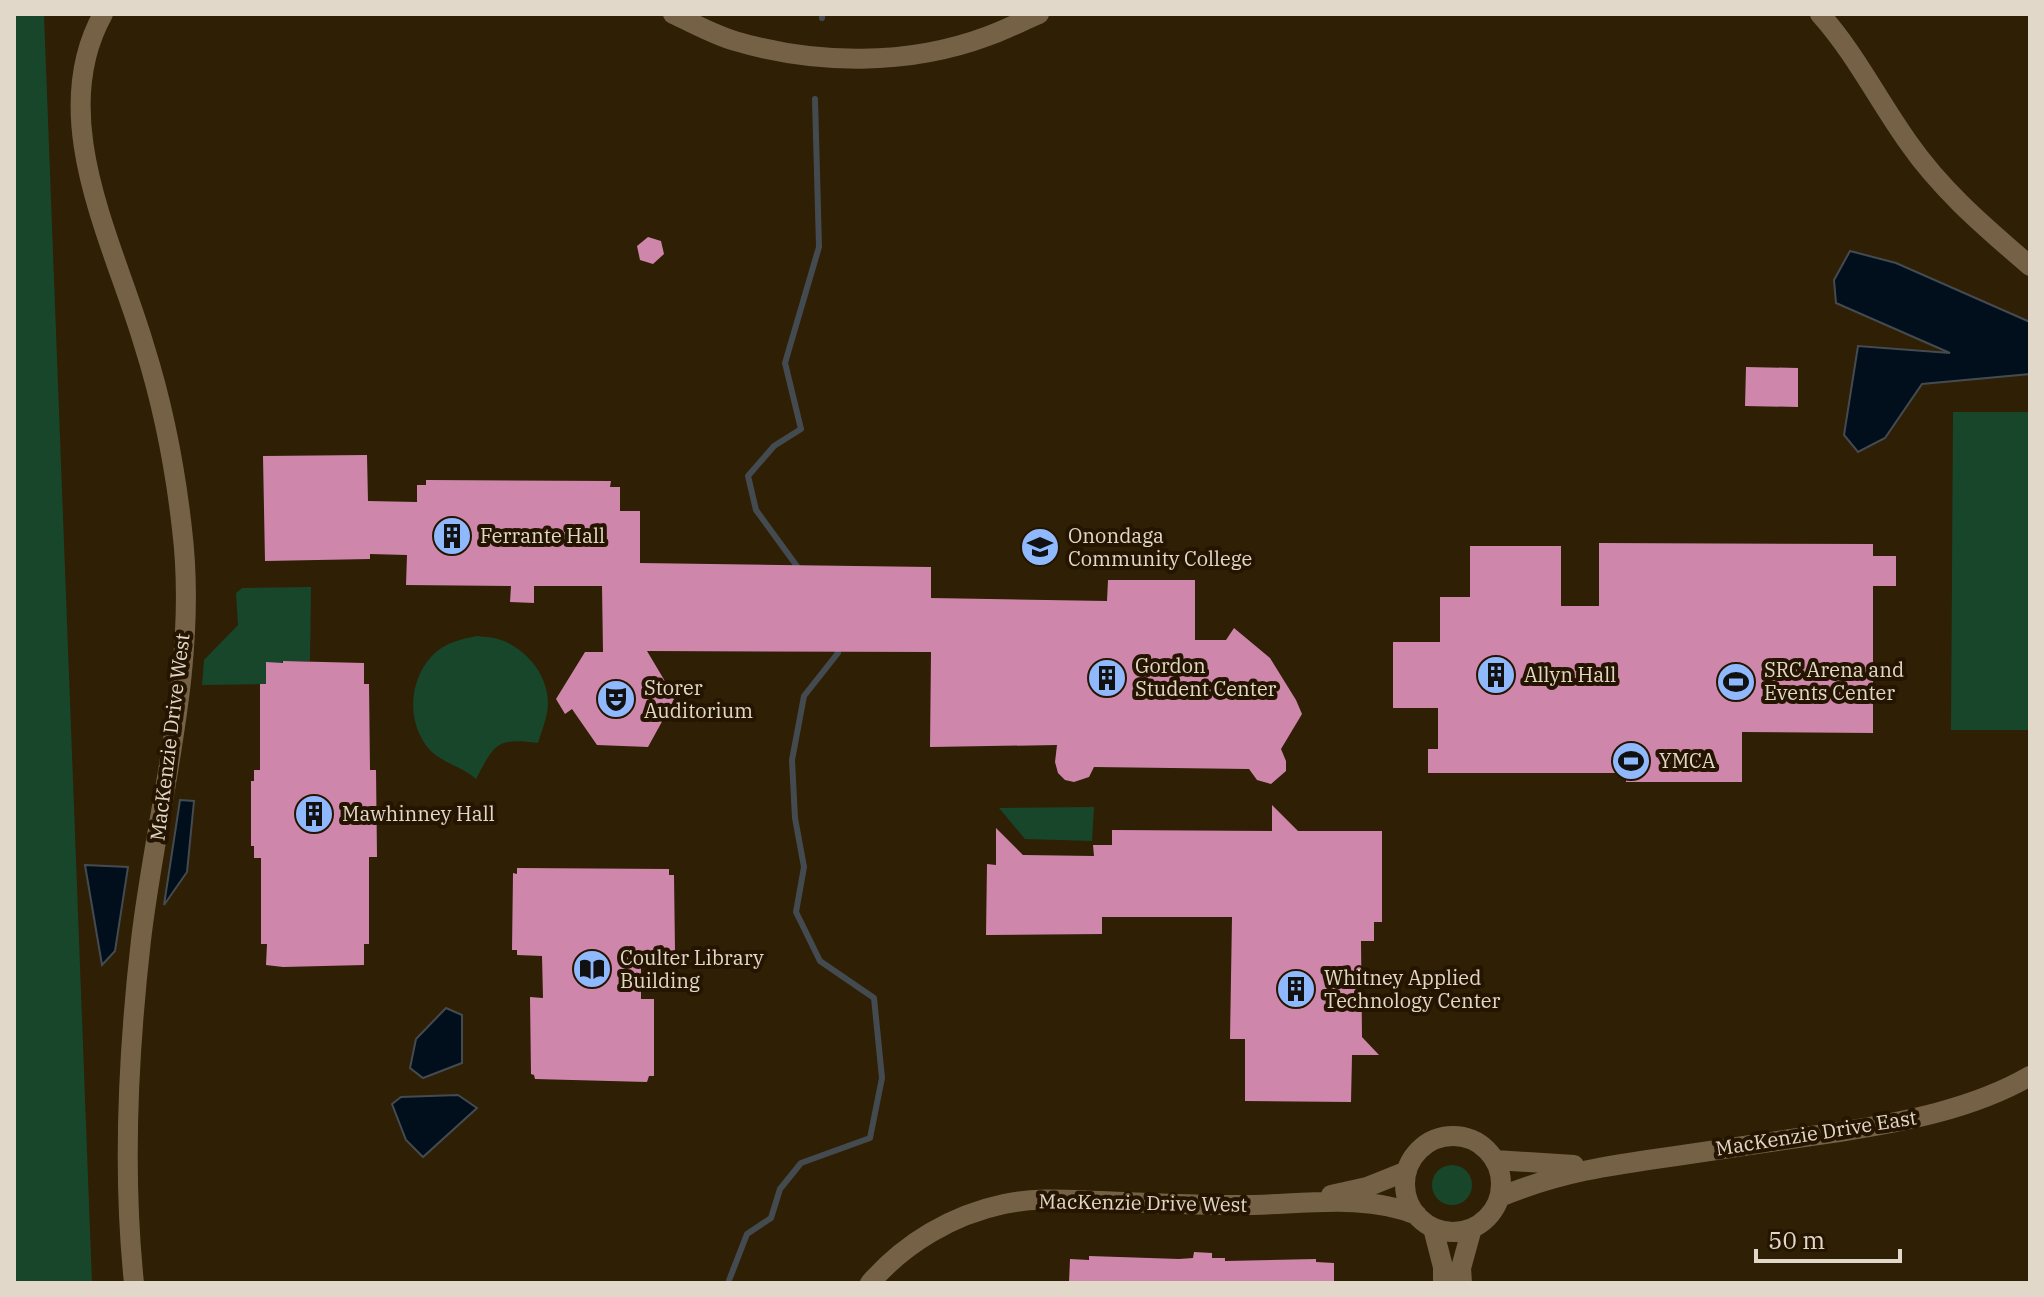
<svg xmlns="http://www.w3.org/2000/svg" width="2044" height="1297" font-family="'IBM Plex Serif',serif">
<rect width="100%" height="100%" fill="#2f1f04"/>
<path fill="#18462b" d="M14,14H44L92,1283H14Z
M1953,412H2030V730H1951Z
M311,587L310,661H283L266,684L202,685L204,660L238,625L236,593L242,588Z
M477,636C484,637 494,637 501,640C530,650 553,682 547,713C545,723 541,733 538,743C496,738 495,743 476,779C461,766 442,763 429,749C405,721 409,676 436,652C448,642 462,639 477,636Z
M1094,807L1092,841L1025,839L999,808Z
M1432 1185a20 20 0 1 1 40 0a20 20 0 1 1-40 0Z"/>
<path fill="#010e1c" stroke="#444b50" stroke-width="2" d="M1850,251L1896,263L2030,322V374L1922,384L1885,438L1858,452L1844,435L1858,346L1950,353L1836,303L1834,280Z
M180,800L194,801L187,872L164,905Z
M85,865L128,867L115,951L102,965Z
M446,1008L462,1015V1063L423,1078L410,1068L416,1039Z
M458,1095L477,1108L423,1157L406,1140L392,1104L401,1097Z"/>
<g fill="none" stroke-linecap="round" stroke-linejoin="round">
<path stroke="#444b50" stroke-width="6" d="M822,14V18
M799,569L756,510L748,476L774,446L801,429L785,363L819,247L815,99
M728,1283L747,1234L771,1218L780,1189L801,1163L870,1138L882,1078L874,998L820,961L796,912L804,867L795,818L792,760L804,696L838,653L836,647"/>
</g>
<path fill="#ce87aa" d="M648,237L661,241L664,254L653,264L640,260L637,246Z
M1746,367L1798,368V407L1745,406Z
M367,455L368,501L417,502V485H426V480L611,481L610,487H620V511H640V563L931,567V598L1107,601L1108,580H1195V640H1226L1234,628L1270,658L1296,700L1302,714L1281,749L1286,761V771L1271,784L1257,780L1249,769L1094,767L1089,777L1074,782L1065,780L1058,773L1055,762L1057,745L930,747L931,652L647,651L675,698L648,747L597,745L572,709L565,714L556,699L585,652H603L602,586H534V603L510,602L511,586L406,585L407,555L370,554V559L265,561L263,456Z
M1599,543L1873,544V556H1896V586H1873V733L1742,732V782H1626V773H1428V749H1438V708H1393V642H1440V597H1470V546H1561V606H1599Z
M283,661L364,663V684H369L370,770H376L377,857H369V944H364V965L283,967L266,965L267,944H261V858H254V846H251V781H254V770H260V684H266V662L283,663Z
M1272,805L1298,831H1382V922H1374V941H1361L1362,1037L1379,1055H1352L1351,1102L1245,1101V1039H1230L1232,917H1102V934L986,935L987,864L996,865V828L1023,855L1094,856L1093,845H1112V830L1272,831Z
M517,868L669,869V875H674L675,951H669V956H641V999H654V1076H649L647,1082L535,1079L534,1075L531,1074L530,997L543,998L542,956L517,955V950H512L513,873L517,874Z
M1194,1252L1212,1253V1258H1225V1261L1316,1259V1262L1334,1263V1283H1069L1070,1259L1089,1260V1256L1179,1259L1193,1258Z"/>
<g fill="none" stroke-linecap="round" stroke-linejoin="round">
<path stroke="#756246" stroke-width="20" d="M103,14C45,118 114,243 144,345C163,405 175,466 182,529C199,667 157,804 141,940C128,1054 122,1169 134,1283
M673,14C693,23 714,35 735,41C816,65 908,66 988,36C1005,30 1022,21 1039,14
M1820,14C1855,53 1878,100 1908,142C1942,191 1985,227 2030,266
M1405 1184a48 48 0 1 1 96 0a48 48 0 1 1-96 0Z
M1495,1160L1574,1165
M1331,1195L1367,1187L1407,1171
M1500,1197C1560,1172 1612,1165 1676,1156C1730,1148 1784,1140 1839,1132C1903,1122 1973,1109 2030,1076
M1433,1228L1443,1267V1283
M870,1283C905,1243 952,1215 1004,1204C1036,1197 1069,1200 1101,1201C1146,1203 1191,1205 1235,1205C1293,1206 1363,1192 1417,1215
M1462,1283L1461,1268L1472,1228"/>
</g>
<defs>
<g id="building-disc" transform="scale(2)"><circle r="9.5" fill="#90b8fd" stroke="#251500"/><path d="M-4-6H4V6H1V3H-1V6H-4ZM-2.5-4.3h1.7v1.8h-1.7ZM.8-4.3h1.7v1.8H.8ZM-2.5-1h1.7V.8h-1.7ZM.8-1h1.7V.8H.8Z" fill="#111"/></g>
<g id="university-disc" transform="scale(2)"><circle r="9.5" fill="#90b8fd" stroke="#251500"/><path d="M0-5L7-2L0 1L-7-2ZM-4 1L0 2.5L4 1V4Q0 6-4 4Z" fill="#111"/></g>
<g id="stadium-disc" transform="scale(2)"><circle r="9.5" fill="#90b8fd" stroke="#251500"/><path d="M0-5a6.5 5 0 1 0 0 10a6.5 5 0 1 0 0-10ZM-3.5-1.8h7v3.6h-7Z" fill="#111"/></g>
<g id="theatre-disc" transform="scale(2)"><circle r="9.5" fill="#90b8fd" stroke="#251500"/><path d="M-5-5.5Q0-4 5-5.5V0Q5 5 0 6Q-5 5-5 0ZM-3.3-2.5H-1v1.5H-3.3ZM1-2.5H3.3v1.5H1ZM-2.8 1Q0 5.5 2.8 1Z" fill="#111"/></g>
<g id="library-disc" transform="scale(2)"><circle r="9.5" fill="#90b8fd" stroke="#251500"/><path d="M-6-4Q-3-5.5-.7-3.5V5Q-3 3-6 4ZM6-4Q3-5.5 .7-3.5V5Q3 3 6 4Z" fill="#111"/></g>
</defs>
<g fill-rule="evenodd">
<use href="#building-disc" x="452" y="536"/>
<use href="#university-disc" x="1040" y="547"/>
<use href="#building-disc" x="1496" y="675"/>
<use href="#building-disc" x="1107" y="678"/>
<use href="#stadium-disc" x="1736" y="682"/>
<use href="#theatre-disc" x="616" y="699"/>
<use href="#stadium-disc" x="1631" y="761"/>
<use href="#building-disc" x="314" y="814"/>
<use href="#library-disc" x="592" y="969"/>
<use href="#building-disc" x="1296" y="989"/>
</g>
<g text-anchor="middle" stroke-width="8" stroke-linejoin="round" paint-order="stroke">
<g font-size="20" fill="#e2d8c9" stroke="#251500" text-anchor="start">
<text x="480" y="543">Ferrante Hall</text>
<text x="1068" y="543">Onondaga<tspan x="1068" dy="23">Community College</tspan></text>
<text x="1135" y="673">Gordon<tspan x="1135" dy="23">Student Center</tspan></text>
<text x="1764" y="677">SRC Arena and<tspan x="1764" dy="23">Events Center</tspan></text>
<text x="1524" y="682">Allyn Hall</text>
<text x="644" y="695">Storer<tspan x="644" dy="23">Auditorium</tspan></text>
<text x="1659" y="768">YMCA</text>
<text x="342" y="821">Mawhinney Hall</text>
<text x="620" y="965">Coulter Library<tspan x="620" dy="23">Building</tspan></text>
<text x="1324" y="985">Whitney Applied<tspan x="1324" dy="23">Technology Center</tspan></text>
</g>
<g font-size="20" fill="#e2d8c9" stroke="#251500">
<text transform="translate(170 737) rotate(-83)" y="7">MacKenzie Drive West</text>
<text transform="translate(1816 1133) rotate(-9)" y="7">MacKenzie Drive East</text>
<text transform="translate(1143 1203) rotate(1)" y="7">MacKenzie Drive West</text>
</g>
</g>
<rect width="2044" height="1297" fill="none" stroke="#e2d8c9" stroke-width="32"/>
<path d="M1756 1249v12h144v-12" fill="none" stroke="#e2d8c9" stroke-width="4"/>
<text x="1768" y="1249" font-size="24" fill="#e2d8c9" stroke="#251500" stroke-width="6" paint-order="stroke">50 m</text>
</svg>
